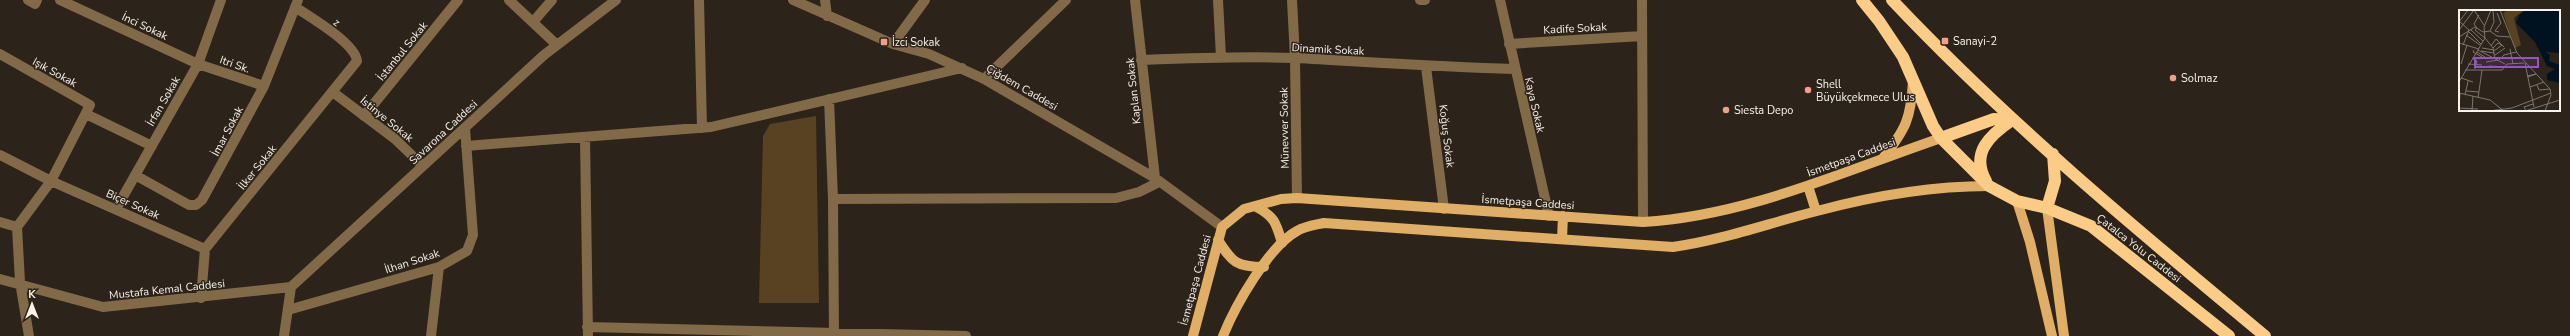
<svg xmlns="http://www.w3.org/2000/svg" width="2570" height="336" font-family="'Nunito Sans',sans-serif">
<rect width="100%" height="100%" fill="#2c241a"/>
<path fill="#584222" d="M816,116L819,303H759L763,136L770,124Z"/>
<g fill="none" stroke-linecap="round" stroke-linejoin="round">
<path stroke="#826a48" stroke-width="10" d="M28,0L35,4L37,0
M60,0L198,64L264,86
M509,0L557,45
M699,0L702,128
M793,0L893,44L929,54L984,79L1155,178L1222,227
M825,0L827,16
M1135,0L1155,178
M1218,0L1221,57
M1292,0L1295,58L1297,198
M1420,0H1425
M1500,0L1549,216
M1642,0L1643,222
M533,22L552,0
M893,44L925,0
M1509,44L1642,36
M0,54L90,105L51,181L17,227L20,282L29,336
M1141,60C1193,58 1244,56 1296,58C1369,62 1441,67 1514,69
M1426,67L1444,209
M984,79L1066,0
M334,93L395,139L423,166
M829,99L833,199L834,336
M86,114L152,146
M364,116L458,0
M585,137L588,336
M466,146L711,127L962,68
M0,155L51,181L205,249
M135,175L189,205H196L202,200L264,86L298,0
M833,199L1116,198L1139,192L1159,182
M116,209L198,64L221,0
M0,222L17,227
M0,279L103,307L291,287
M291,287L544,55L616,0
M201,298L205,249L357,61C355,43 310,17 295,7
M288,310L439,267L467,251L473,235L465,128
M587,327L966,336
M284,336L291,287
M431,336L439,267"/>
<path stroke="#e0ae65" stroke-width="10" d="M1883,158C1906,129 1911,118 1913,81
M1808,186L1816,211
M2017,201L2030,242L2052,336
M1255,206C1274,216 1276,222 1282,243
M2047,208L2064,336
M1562,239L1563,216
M1218,240C1232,262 1236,267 1264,267
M1193,336L1222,227L1244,209L1281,199L1297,198L1643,222C1747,216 1844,171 1941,138
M1223,336C1235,306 1269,246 1297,231C1305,226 1315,225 1324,223L1673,247C1723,240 1769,223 1817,211C1873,196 1931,186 1989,186"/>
<path stroke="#fccc87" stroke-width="12" d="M1862,0L1879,21L1903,57L1933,126L1941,138L1989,186L2017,201L2047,208L2091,226L2229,336
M1892,0C2007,122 2136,229 2265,336
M1941,138L1994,119L2012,120
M1986,181C1970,153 1990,135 2012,120
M2047,208L2055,181L2053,154"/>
</g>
<g fill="#f49d8d" stroke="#2c241a" stroke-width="1.5">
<rect x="1941" y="37" width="8" height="8" rx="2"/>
<rect x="880" y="38" width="8" height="8" rx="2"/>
<circle cx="2173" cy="78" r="4"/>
<circle cx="1808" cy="90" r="4"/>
<circle cx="1726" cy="110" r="4"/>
</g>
<g text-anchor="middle" stroke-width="3" stroke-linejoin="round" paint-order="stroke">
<g font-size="11" fill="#f7f2eb" stroke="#2c241a">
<text transform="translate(337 22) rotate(39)" y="4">z</text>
<text transform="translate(145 26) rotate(25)" y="4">İnci Sokak</text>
<text transform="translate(1575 28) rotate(-3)" y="4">Kadife Sokak</text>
<text transform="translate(1328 49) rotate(3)" y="4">Dinamik Sokak</text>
<text transform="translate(402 51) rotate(-51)" y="4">İstanbul Sokak</text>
<text transform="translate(235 64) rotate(19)" y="4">Itri Sk.</text>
<text transform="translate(55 72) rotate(29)" y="4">Işık Sokak</text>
<text transform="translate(1022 87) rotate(30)" y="4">Çiğdem Caddesi</text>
<text transform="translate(1133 91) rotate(-96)" y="4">Kaplan Sokak</text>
<text transform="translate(163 101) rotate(-60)" y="4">İrfan Sokak</text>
<text transform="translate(1535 105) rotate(77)" y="4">Kaya Sokak</text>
<text transform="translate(387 119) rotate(39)" y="4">İstinye Sokak</text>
<text transform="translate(1284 128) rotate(-91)" y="4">Münevver Sokak</text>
<text transform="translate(227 131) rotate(-62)" y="4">İmar Sokak</text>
<text transform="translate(443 132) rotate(-43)" y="4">Savarona Caddesi</text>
<text transform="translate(1447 136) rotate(83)" y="4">Koğuş Sokak</text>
<text transform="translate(1851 157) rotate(-20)" y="4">İsmetpaşa Caddesi</text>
<text transform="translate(257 167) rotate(-51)" y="4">İlker Sokak</text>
<text transform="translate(1528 202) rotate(4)" y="4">İsmetpaşa Caddesi</text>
<text transform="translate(133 204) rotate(24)" y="4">Biçer Sokak</text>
<text transform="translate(2139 248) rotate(38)" y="4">Çatalca Yolu Caddesi</text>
<text transform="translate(412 261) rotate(-18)" y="4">İlhan Sokak</text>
<text transform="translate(1195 280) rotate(-75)" y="4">İsmetpaşa Caddesi</text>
<text transform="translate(167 289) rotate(-6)" y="4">Mustafa Kemal Caddesi</text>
</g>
<g font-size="11" fill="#f7f2eb" stroke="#2c241a" text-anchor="start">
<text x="1953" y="45">Sanayi-2</text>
<text x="892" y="46">İzci Sokak</text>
<text x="2181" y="82">Solmaz</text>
<text x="1816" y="88">Shell<tspan x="1816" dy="13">Büyükçekmece Ulus</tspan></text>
<text x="1734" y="114">Siesta Depo</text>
</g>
</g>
<g transform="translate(2459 10)">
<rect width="101" height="101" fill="#2c241a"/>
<path d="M50,0H65L55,8L62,35L56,38L44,3Z" fill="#584222"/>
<path d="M67,0H101V43L87,42L91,45L90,51L101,55V73L88,70V64L96,59L88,56L76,32L57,13L60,5Z" fill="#00121f"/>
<path fill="none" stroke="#7d766e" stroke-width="1" d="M15,0L25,15M41,0L58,43L91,79L92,85L86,101M38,3L42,13L36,21L40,22M20,5L15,14L18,18L16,20L26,28M0,11L10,20L4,35M0,12L9,0M11,19L24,31M0,20L15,0M9,21L22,34M31,21L35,12L34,0M7,25L21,35M0,27L16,17L24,22L31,21L38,26L51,27M26,28L34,38L36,49M0,33L20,39M32,36L37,29L45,37M23,38L35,40M34,38L39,33L43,35L35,41M51,39L54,54M15,40L14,42L23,47M19,40L46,54M22,41L35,43M18,42L29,49M36,45L46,38M13,48L18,51L16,59M40,50L45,45L57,42M27,52L39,50M66,53L75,97M2,54L8,35M9,54L23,55M30,56L45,57M6,60H43L48,54L65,53M68,66L77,64L69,67M2,68L14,72M0,72L26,28L25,17L32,0M78,75L80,80L91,79M71,77L85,72M7,81L20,82M0,83L31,90L45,101M6,85L9,71M19,88L23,60M0,97L1,84M0,98L19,99M13,101L14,86M30,101L53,98L92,83M66,101L101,90M67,101L65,97L74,94"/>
<path fill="#9454c8" fill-opacity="0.15" stroke="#9454c8" stroke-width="2" d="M16,48H79V57H16Z"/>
<rect width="101" height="101" fill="none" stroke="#f7f2eb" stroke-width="2"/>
</g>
<g transform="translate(32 304)" stroke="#2c241a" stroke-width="3" paint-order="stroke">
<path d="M0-3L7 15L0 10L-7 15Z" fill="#f7f2eb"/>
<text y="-6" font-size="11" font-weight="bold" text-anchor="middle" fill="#f7f2eb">K</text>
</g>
</svg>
